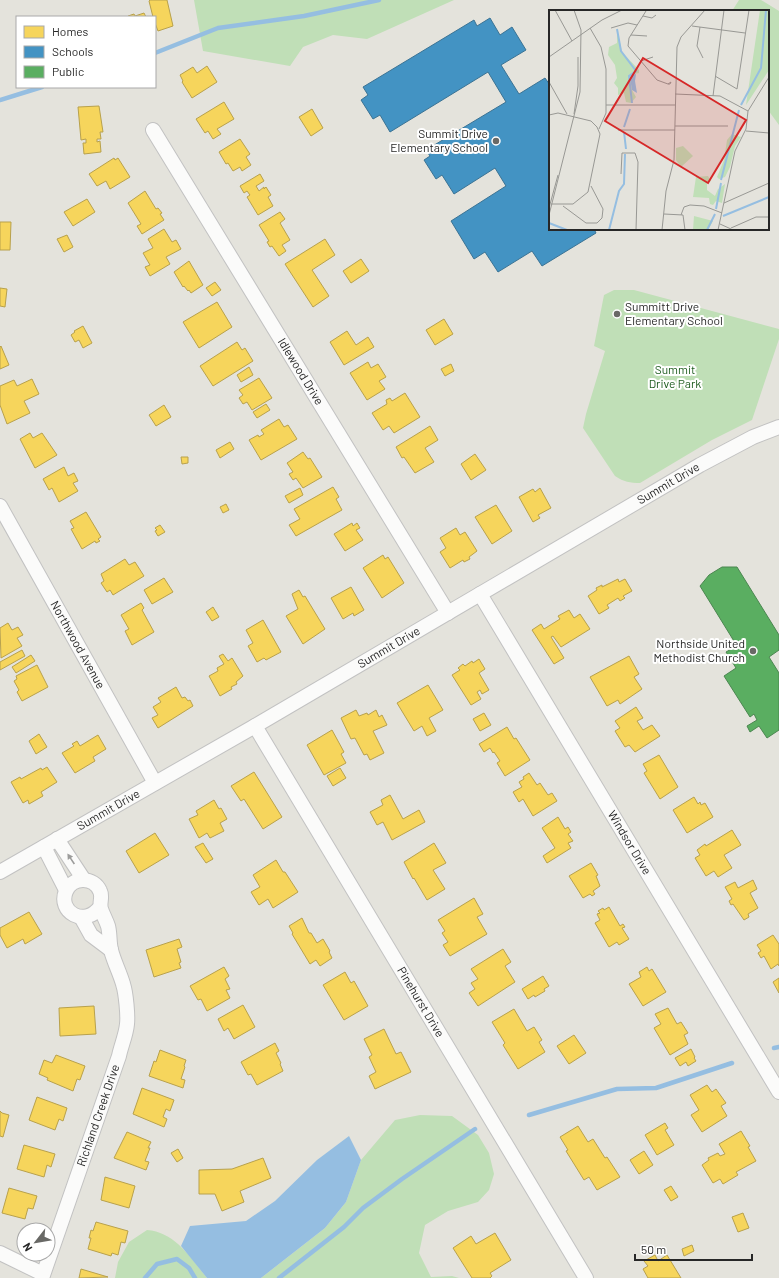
<svg xmlns="http://www.w3.org/2000/svg" width="779" height="1278" font-family="Barlow,sans-serif">
<rect width="100%" height="100%" fill="#e4e3dc"/>
<path fill="#c0dfb7" d="M194,0H454L367,39L333,35L303,47L290,66L203,51Z
M739,0H761L779,11V125L768,110V11H732Z
M614,290H634L779,329V339L752,420L712,440L640,483C630,483 624,482 615,476L583,428L586,414L605,351L594,346L604,295Z
M420,1115L452,1116L478,1135L489,1153L494,1174L489,1190L478,1202L448,1211L425,1225L419,1253L431,1277L452,1276L459,1278H261L325,1228L346,1202L361,1160L395,1120Z
M147,1230C175,1232 191,1258 207,1278H115L118,1262L129,1242Z"/>
<path fill="#95bee1" d="M349,1136L361,1160L346,1202L325,1228L261,1278H207L181,1246L190,1226L246,1221L275,1201L317,1160Z"/>
<path fill="#f6d55c" stroke="#b8a14c" d="M150,0H167L173,26L158,31L155,23V17H153L149,1Z
M144,13L146,17H128V16L134,14L135,16Z
M207,66L217,82L192,98L182,82L183,81L180,75L193,67L197,73Z
M224,102L234,119L217,129L221,134L213,139L208,131L205,133L196,119Z
M99,106L103,132H100L101,139H97V142L100,141L101,152L84,154L83,143H86V139L81,140L78,107Z
M312,109L323,128L311,136L299,117Z
M240,139L250,154L246,157L251,165L242,171L240,167L233,171L228,163L226,164L219,152Z
M114,158L115,160L118,158L130,177L110,189L106,181L97,186L89,174Z
M260,174L264,181L256,186L259,191L264,187V189L266,187L271,195L268,197L273,206L258,215L247,197L250,195L247,191L244,193L240,186Z
M145,191L156,209L158,208L162,213L160,214L164,220L142,234L137,226L141,224L128,203Z
M87,199L95,212L73,226L64,212Z
M280,212L285,219L280,223L290,240L282,245L286,251L279,256L272,246L270,247L267,242L269,241L259,225Z
M0,222H11L10,250H0Z
M164,229L172,242L176,240L181,249L166,257L170,264L150,276L145,267L150,265L143,253L153,248L148,239Z
M67,235L73,247L64,252L57,239Z
M325,239L335,255L312,270L329,296L313,307L285,264Z
M361,259L369,271L351,283L343,271Z
M189,261L203,285L191,293L189,290L188,291L184,286L183,287L174,272Z
M215,282L221,290L212,296L206,288Z
M0,288L7,289L5,307L0,306Z
M217,302L232,327L199,348L183,322Z
M444,319L453,334L435,345L426,330Z
M83,326L92,343L83,348L79,340L75,342L71,335L75,332L74,331Z
M347,331L356,345L368,337L374,347L344,365L330,342Z
M237,342L242,350L245,348L253,361L213,386L200,366Z
M1,346L9,365L0,369V347Z
M368,362L371,368L378,364L386,377L379,381L385,389L367,400L350,373Z
M451,364L454,371L445,376L441,369Z
M249,367L253,375L241,382L237,375Z
M259,378L272,398L252,410L247,402L243,404L239,398L243,395L239,390Z
M32,379L39,394L24,401L30,413L7,424L0,405V386L14,380L17,386Z
M405,393L420,417L394,433L389,426L383,430L372,413L387,404L386,400L390,398L392,401Z
M266,404L270,410L257,418L253,412Z
M164,405L171,417L156,426L149,415Z
M279,419L284,427L288,425L297,439L261,460L249,440L258,435L259,437L264,434L261,430Z
M430,426L438,440L425,448L434,462L415,473L404,457L402,458L396,447Z
M30,433L33,438L42,433L57,455L35,468L20,439Z
M230,442L234,449L220,458L216,450Z
M303,452L308,459L310,458L322,477L303,488L296,478L293,480L289,474L293,472L287,463Z
M475,454L486,470L471,480L461,464Z
M181,457H188V463L182,464Z
M64,467L68,476L74,473L78,481L73,483L78,491L59,502L52,488L49,490L43,479Z
M333,487L339,497L336,499L342,510L296,536L289,525L300,519L294,509Z
M300,488L303,495L289,503L285,496Z
M540,488L551,508L538,515L540,518L533,522L519,497L533,489L535,492Z
M226,504L229,510L223,513L220,507Z
M496,505L512,531L492,544L475,517Z
M86,512L101,537L98,539L100,541L96,543L95,541L82,549L71,529L74,528L70,521Z
M352,523L353,526L357,523L360,528L356,530L363,540L345,551L334,534Z
M160,525L165,532L158,536L155,531L157,530L155,528Z
M456,528L460,535L465,532L477,551L469,557L470,559L464,562L463,560L450,568L440,552L446,548L440,538Z
M383,555L385,559L388,557L404,583L382,598L363,568Z
M125,559L129,565L135,562L144,576L113,595L110,590L107,592L101,583L104,581L101,574Z
M164,578L173,592L152,604L144,590Z
M618,579L619,582L625,579L632,591L623,596L625,598L620,601L618,598L607,605L609,608L599,614L588,596L597,590L596,588L602,585V587Z
M351,587L364,610L354,616L353,613L343,619L331,598Z
M299,590L303,597L305,596L325,629L303,644L286,616L298,609L292,594Z
M141,603L144,608L142,610L154,632L132,645L125,631L129,629L121,615Z
M213,607L219,617L212,621L206,612Z
M569,610L574,618L580,614L590,629L561,647L553,636L551,637L564,658L554,664L532,630L541,624L544,629L560,619L558,616Z
M263,620L281,652L266,660L264,658L257,662L248,646L253,643L246,630Z
M8,623L12,630L18,627L23,635L17,638L22,646L1,658L0,628Z
M22,650L25,656L0,670V662Z
M223,654L228,661L232,658L243,676L236,682L237,684L231,687L232,689L220,696L209,676L218,671L217,668L224,664L219,656Z
M31,655L35,661L16,673L12,667Z
M629,656L639,674L634,677L642,689L620,704L618,700L607,706L590,677Z
M479,659L485,669L479,673L489,690L482,694L480,690L477,692L481,699L471,705L452,675L460,670L458,668L463,664L465,666L472,661L473,663Z
M37,665L48,687L22,701L17,692L19,690L14,681L17,679L16,676Z
M428,685L443,710L429,718L436,731L427,736L422,726L414,731L397,703Z
M176,687L182,698L185,697L188,701L190,700L193,706L158,728L152,718L158,715L153,707L161,702L158,698Z
M636,707L643,718L637,721L643,730L652,725L660,736L635,752L629,745L625,747L615,731L620,728L615,721Z
M356,710L359,716L367,713L368,715L376,710L379,717L382,715L387,725L373,731L384,753L370,760L367,754L364,755L355,738L351,739L341,718Z
M484,713L491,725L480,731L473,719Z
M507,727L514,739L516,738L530,760L505,776L497,763L500,761L494,752L493,753L490,748L484,752L479,744Z
M332,730L344,752L341,754L346,763L324,775L307,745Z
M39,734L47,747L36,754L29,741Z
M98,735L106,749L93,757L95,761L75,773L62,753L74,746L72,744L77,741L80,746Z
M659,755L678,787L660,799L644,773L647,771L643,764Z
M47,767L57,782L41,792L43,796L29,804L28,800L23,803L11,782L20,777L21,779L41,768L42,770Z
M340,768L346,778L333,786L327,776Z
M254,772L282,817L263,829L244,799L241,801L231,786Z
M529,773L537,785L540,783L548,795L552,793L557,801L533,816L523,799L519,802L513,792L522,787L519,782L524,779L523,777Z
M390,795L403,819L419,810L425,822L392,840L383,822L377,825L370,812L383,805L381,800Z
M694,797L698,804L700,802L701,805L705,803L713,817L687,833L673,810Z
M214,800L219,809L221,808L227,819L220,823L224,831L210,838L207,833L199,838L189,819L198,815L196,811Z
M558,817L565,829L568,827L571,832L568,834L573,841L568,843L571,848L547,863L543,856L555,848L542,828Z
M732,830L741,845L724,855L732,868L718,877L714,871L706,876L695,858L700,855L697,850L705,844L706,846Z
M155,833L169,855L139,873L126,851Z
M203,843L213,859L206,863L195,847Z
M434,843L446,863L433,870L445,889L427,900L414,878L413,879L404,862Z
M276,860L283,872H285L298,892L273,908L268,899L259,905L251,892L260,887L253,875Z
M591,863L598,875L596,876L600,886L593,891L595,894L592,896L590,894L583,898L569,876Z
M753,880L757,889L750,893L758,908L748,914L749,917L744,920L733,904L731,905L729,901L732,899L725,887L735,882L738,888Z
M474,898L483,914L477,917L487,934L450,956L443,945L448,942L442,933L445,931L438,920Z
M609,907L620,926L623,924L625,927L622,928L629,939L619,945L617,942L609,947L595,923L600,920L597,914L600,913L598,911L603,908L604,910Z
M29,912L42,934L25,944L23,939L7,948L0,935V928Z
M302,918L309,933H311L317,943L323,939L330,951L329,952L332,958L320,966L316,960L310,964L292,934L293,933L289,926Z
M773,935L779,944V966L778,964L771,969L764,956L761,958L758,953L761,951L757,945Z
M179,939L182,947L177,949L181,962L179,963L181,968L154,977L146,950Z
M503,949L511,962L505,966L515,982L478,1006L469,993L475,989L471,983L478,979L471,969Z
M224,967L229,976L225,979L230,989L226,990L230,998L207,1011L201,999L198,1000L190,986Z
M647,967L649,971L652,969L666,992L643,1006L629,984L641,977L639,972Z
M345,972L351,983L354,981L368,1006L344,1020L323,985Z
M543,976L549,986L544,989L545,991L535,997L534,995L528,999L522,989Z
M779,978V993L773,982Z
M243,1005L255,1027L234,1039L228,1028L224,1031L218,1019Z
M94,1006L96,1034L60,1036L59,1008Z
M668,1008L677,1024L681,1022L688,1033L684,1035L688,1044L670,1055L654,1028L661,1024L655,1014Z
M514,1009L527,1031L534,1027L542,1040L539,1042L545,1052L518,1069L503,1045L505,1043L492,1022Z
M384,1029L396,1054L401,1052L411,1072L375,1089L369,1076L376,1072L369,1057L372,1055L364,1039Z
M574,1035L586,1053L569,1064L557,1046Z
M275,1043L279,1051L276,1053L281,1063L280,1064L283,1071L257,1085L251,1074L248,1075L241,1062Z
M691,1049L695,1057L694,1058L696,1061L688,1066L686,1062L680,1066L675,1058Z
M160,1050L186,1060L184,1066L185,1067L181,1079L185,1080L183,1088L149,1076L154,1061L156,1062Z
M56,1055L85,1066L80,1080L77,1079L73,1091L47,1080L48,1078L39,1074L44,1060L52,1063Z
M707,1085L712,1092L716,1089L726,1103L721,1106L727,1116L702,1132L691,1115L699,1110L690,1095Z
M142,1088L174,1100L170,1111L166,1109L163,1117L167,1119L164,1127L133,1114Z
M37,1097L67,1108L63,1121L59,1119L55,1130L29,1120Z
M0,1111L2,1113L9,1115L3,1137L0,1136Z
M665,1123L668,1128L665,1130L674,1145L657,1155L645,1135Z
M578,1126L588,1142L593,1139L605,1158L607,1157L620,1177L597,1190L589,1177L584,1180L566,1151L568,1150L560,1137Z
M741,1131L750,1146L748,1147L756,1161L736,1172L738,1175L723,1184L720,1179L713,1183L702,1165L709,1160L708,1158L718,1153L720,1156L725,1154L719,1144Z
M127,1132L151,1142L148,1148H150L145,1161L149,1162L146,1170L114,1158Z
M24,1145L55,1154L51,1167L47,1165L44,1177L17,1169Z
M178,1149L183,1158L177,1162L171,1153Z
M644,1151L653,1165L639,1174L630,1160Z
M263,1158L271,1178L240,1191L244,1202L222,1211L215,1194H199V1170L232,1169Z
M105,1177L135,1186L129,1208L101,1200Z
M671,1186L678,1197L671,1201L664,1190Z
M9,1188L37,1196L33,1209L28,1208L25,1219L2,1213Z
M743,1213L749,1228L738,1232L732,1217Z
M96,1222L128,1231L125,1243L121,1242L118,1255L112,1253L111,1256L88,1249L91,1238H89L91,1230L93,1231Z
M495,1233L511,1260L490,1273L492,1276L490,1278H472L453,1248L471,1236L476,1244Z
M692,1245L694,1251L684,1256L682,1249Z
M655,1255L658,1261L667,1255L681,1278H648L643,1269L648,1266L644,1261Z
M81,1269L108,1277L79,1278Z"/>
<path fill="#4393c3" stroke="#3b7394" d="M490,18L500,35L512,27L526,50L501,65L519,94L545,78L550,85V229H594L596,233L542,266L532,251L498,272L485,252L474,259L451,221L506,186L495,168L454,194L442,175L436,179L424,160L430,156L426,150L506,102L488,72L390,132L380,115L373,119L361,100L368,95L363,87L474,20L477,26Z"/>
<path fill="#5aae61" stroke="#4b8650" d="M722,567H737L779,635V650L769,657L779,673V730L767,738L759,726L750,732L747,726L757,720L754,714L750,717L724,676L736,668L726,652L737,646L700,586L709,575Z"/>
<g fill="none" stroke-linecap="round" stroke-linejoin="round">
<path stroke="#95bee1" stroke-width="4.5" d="M155,53L218,28L304,16L379,0
M0,100L42,87
M774,1048L779,1047
M529,1115L617,1089L656,1088L732,1063
M145,1278L157,1264L177,1259L189,1268L195,1278
M279,1278L344,1227L363,1208L402,1179L475,1129"/>
<g stroke="#c2c2c2" stroke-width="16">
<g id="street">
<path id="s1" d="M153,130L448,613"/>
<path id="s2" d="M0,506L155,783"/>
<path id="s3" d="M480,594L779,1092"/>
<path id="s4" d="M255,726L586,1278"/>
<path d="M57,839L84,880"/>
<path d="M44,847L66,890"/>
<path id="s5" d="M0,872L255,726L700,465L753,437L779,427"/>
<path d="M81,917L91,935L111,950"/>
<path d="M0,1253L43,1274"/>
<path id="s6" d="M42,1278L119,1056C121,1046 126,1035 127,1024C128,1016 126,993 123,984C120,973 114,962 111,950C109,942 110,933 108,926C106,920 103,915 101,909C99,903 103,897 100,891C94,877 73,876 66,891C57,912 85,928 100,907"/>
</g>
</g>
<use href="#street" stroke="#fbfbfa" stroke-width="14"/>
</g>
<defs><path id="oneway-solid" d="M-6-.8H1V-3.2L6.5 0L1 3.2V.8H-6Z"/></defs>
<use fill="#9c9c9b" href="#oneway-solid" transform="translate(71 859) rotate(-124)"/>
<g fill="#696966" stroke="#fff" stroke-width="1.5">
<circle cx="496" cy="141" r="4"/>
<circle cx="617" cy="314" r="4"/>
<circle cx="753" cy="651" r="4"/>
</g>
<g text-anchor="middle" stroke-width="4" stroke-linejoin="round" paint-order="stroke">
<g font-size="12" fill="#272727" stroke="#fff" text-anchor="end">
<text x="488" y="138">Summit Drive<tspan x="488" dy="14">Elementary School</tspan></text>
<text x="625" y="311" text-anchor="start">Summitt Drive<tspan x="625" dy="14">Elementary School</tspan></text>
<text x="745" y="648">Northside United<tspan x="745" dy="14">Methodist Church</tspan></text>
</g>
<g font-size="12" fill="#1e5c1f" stroke="#fff">
<text x="675" y="374">Summit<tspan x="675" dy="14">Drive Park</tspan></text>
</g>
<g font-size="12" fill="#272727" stroke="#fff">
<text dy="4" stroke="none"><textPath href="#s1" startOffset="283">Idlewood Drive</textPath></text>
<text dy="4" stroke="none"><textPath href="#s5" startOffset="773">Summit Drive</textPath></text>
<text dy="4" stroke="none"><textPath href="#s2" startOffset="159">Northwood Avenue</textPath></text>
<text dy="4" stroke="none"><textPath href="#s5" startOffset="449">Summit Drive</textPath></text>
<text dy="4" stroke="none"><textPath href="#s5" startOffset="125">Summit Drive</textPath></text>
<text dy="4" stroke="none"><textPath href="#s3" startOffset="290">Windsor Drive</textPath></text>
<text dy="4" stroke="none"><textPath href="#s4" startOffset="322">Pinehurst Drive</textPath></text>
<text dy="4" stroke="none"><textPath href="#s6" startOffset="172">Richland Creek Drive</textPath></text>
</g>
</g>
<g transform="translate(549 10)">
<rect width="220" height="220" fill="#e4e3dc"/>
<path d="M211,0H220V60L197,95ZM68,19L73,42L90,60V63L82,65L83,80L87,87L82,93L77,92L75,83L69,85V78L65,73L68,68L66,55L59,45L60,37L68,33ZM183,124L192,127L186,136L181,157L176,167L170,169L168,167L175,150L178,130ZM134,136L144,146L132,157L127,150V138ZM159,166L162,171L158,173V180L166,186L169,179L176,174L173,193L167,191L164,195L161,194L160,188L144,187L147,167ZM145,206L164,211L159,220H144Z" fill="#c0dfb7"/>
<path d="M87,64L86,71L88,83L83,80L81,68L82,65Z" fill="#95bee1"/>
<path fill="none" stroke="#95bee1" stroke-width="2" d="M68,19L72,41L87,61L80,66L83,93M192,95L212,58L217,0M75,117L81,99M75,122L77,139M172,170L190,100M167,199L172,173M174,206L220,187M0,213L18,220M60,220L70,181L75,174L76,144M158,220L166,204"/>
<path fill="none" stroke="#989894" stroke-width="1" d="M6,0L23,31M97,1L80,28L79,36L108,70L119,74L122,72L121,74H119M94,6L103,8L107,5M143,16L196,23M151,17L148,36L154,48M41,18L52,37L57,59V103L50,119M62,18L79,13L88,15M82,25L98,26M0,47L53,10L73,0M92,51L104,47M166,66L188,79L200,0M0,72L18,104M126,84L171,86L199,101M164,86L175,0M57,95H126M25,104L29,76V47M0,105L9,103L42,111L48,117L51,124L39,182L24,194H2M126,116H179M69,120H126M197,121L220,123M220,140V155M72,164L73,143H86L89,152L87,220M175,193L220,173M14,196L37,213H48L53,208L54,199L42,176M0,198L9,165M115,204L134,205L136,220M0,205L31,82L32,20L25,0M132,205L135,197L141,195L155,196L173,203M171,214L182,219M182,218L207,207H220M113,220L117,181L125,150L128,37L132,27L156,0M169,220L186,141L197,119L199,101L220,67"/>
<path fill="#d62828" fill-opacity="0.15" stroke="#d62828" stroke-width="2" d="M94,48L197,110L159,173L56,111Z"/>
<rect width="220" height="220" fill="none" stroke="#272727" stroke-width="2"/>
</g>
<rect x="16" y="16" width="140" height="72" fill="#ffffff" stroke="#a9a9a9"/>
<rect x="24" y="26" width="20" height="12" fill="#f6d55c" stroke="#a9a9a9"/>
<text x="52" y="36" font-size="12" fill="#272727">Homes</text>
<rect x="24" y="46" width="20" height="12" fill="#4393c3" stroke="#a9a9a9"/>
<text x="52" y="56" font-size="12" fill="#272727">Schools</text>
<rect x="24" y="66" width="20" height="12" fill="#5aae61" stroke="#a9a9a9"/>
<text x="52" y="76" font-size="12" fill="#272727">Public</text>
<g transform="translate(36 1242) rotate(239)"><circle r="19" fill="#ffffff" stroke="#a9a9a9"/>
<path d="M0-3L7 15L0 10L-7 15Z" fill="#696966"/>
<text y="-6" font-size="11" font-weight="bold" text-anchor="middle" fill="#272727">N</text>
</g>
<path d="M635 1254v6h117v-6" fill="none" stroke="#272727" stroke-width="2"/>
<text x="641" y="1254" font-size="12" fill="#272727" stroke="#ffffff" stroke-width="3" paint-order="stroke">50 m</text>
</svg>
